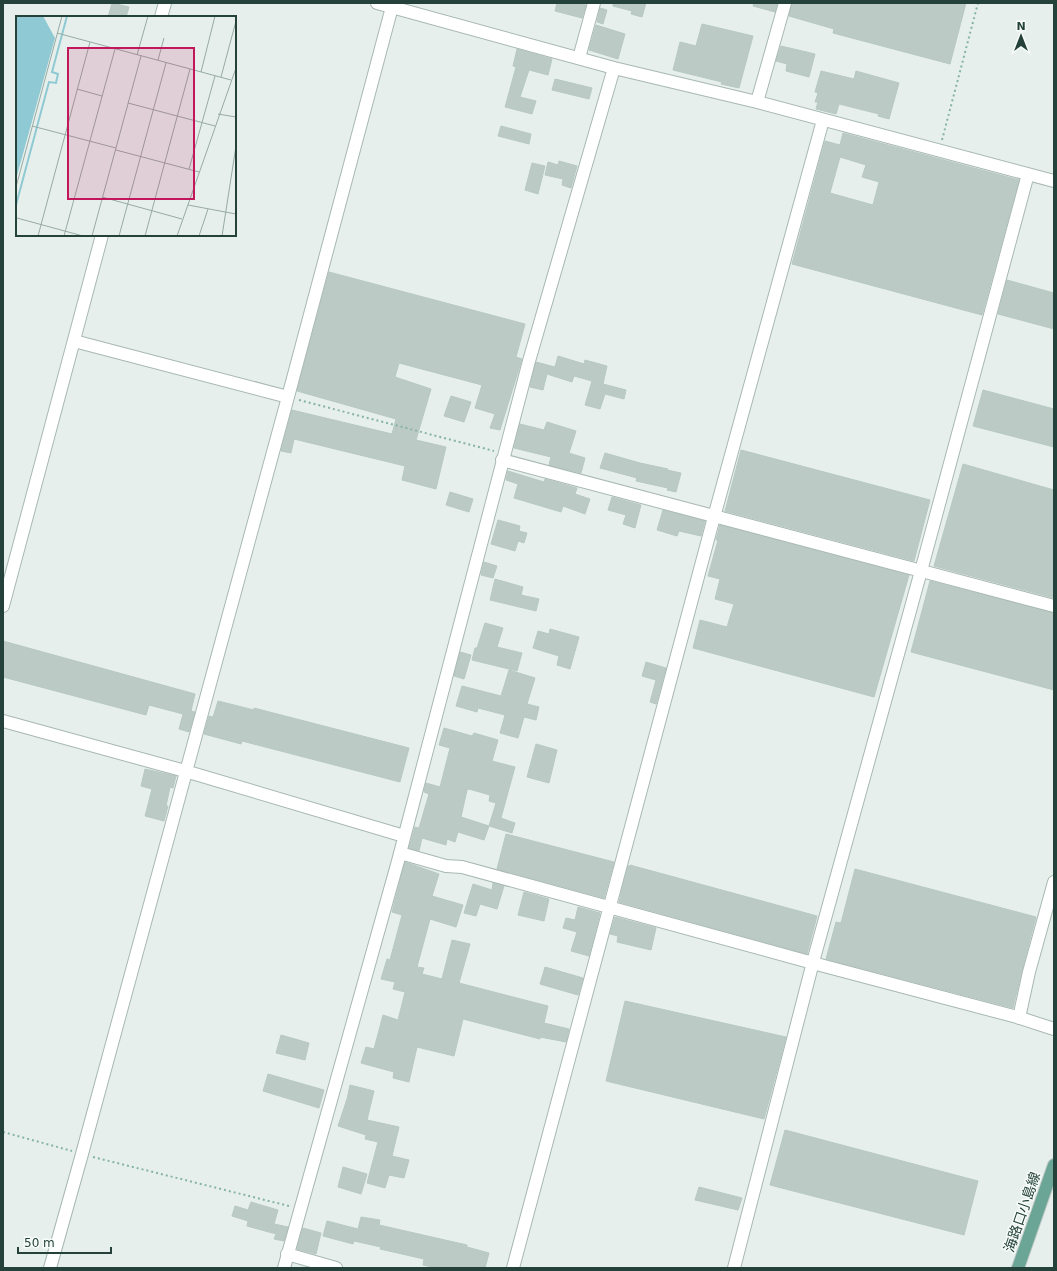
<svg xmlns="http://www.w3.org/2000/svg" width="1057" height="1271" font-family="'DejaVu Sans','Noto Sans JP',sans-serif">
<rect width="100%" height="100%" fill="#e6efeb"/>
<path fill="#bbcac4" stroke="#b8c9c2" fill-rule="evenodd" d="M112,3L129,7L126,17H108Z
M557,3H578L586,5L582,18L555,11Z
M613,3H646L642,17L631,14L632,11L613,6Z
M754,3H777L775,12L753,6Z
M792,3H966L950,64L833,33L834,29L789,16Z
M600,8L607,10L603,24L597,22Z
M702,24L753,36L739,88L721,84L722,82L673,70L680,42L696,46Z
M596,25L625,34L618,59L589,50Z
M781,46L815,54L809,77L786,71L787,64L776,61Z
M517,49L552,59L548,75L529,70L520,97L536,101L532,114L505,107L516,67L513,66Z
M821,71L854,79L856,71L899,83L889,119L878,116L879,114L839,104L836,114L816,109L818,102H815L818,93L815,92Z
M555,79L592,88L589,99L552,90Z
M501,126L531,134L529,144L498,136Z
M843,133L1019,180L982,315L792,264L825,141L840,145ZM840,157L866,165L862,177L879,182L873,205L830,193Z
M559,161L577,166L571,188L562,185L563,179L545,175L548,162L558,165Z
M532,163L545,166L538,194L525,190Z
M329,272L525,324L516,357L522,359L500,430L490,428L495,414L475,408L482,385L399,363L395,377L431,389L416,440L446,447L436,489L402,480L405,466L294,439L291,453L281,451L292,410L392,434L396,419L297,391Z
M1007,280L1054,293V329L998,314Z
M558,356L584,364L585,360L607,366L603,384L626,390L624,399L605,394L600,409L585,405L592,381L574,376L572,382L547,374L543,390L530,387L536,362L555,367Z
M983,390L1054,409V447L973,426Z
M451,396L471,402L464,422L444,416Z
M547,422L576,431L569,453L585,458L581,473L549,465L551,457L514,448L520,424L544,430Z
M741,450L930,500L914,561L725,511Z
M605,453L640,463L668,469L667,470L681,473L676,492L667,490L668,488L636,481L637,478L600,468Z
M963,464L1054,490V598L934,566Z
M508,471L544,482L545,479L577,488L575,494L590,499L585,514L563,506L561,512L514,498L518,484L506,480Z
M450,492L473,499L469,512L446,505Z
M612,497L641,505L635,528L623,524L626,515L608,510Z
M663,510L705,521L701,536L679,531L677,536L657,530Z
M498,520L520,526L519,531L527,533L524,543L518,541L515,551L491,544Z
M720,525L909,575L874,697L693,648L700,620L727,627L734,604L715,599L720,579L708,576L718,540H716Z
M484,562L497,566L493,578L481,575Z
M495,579L523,587L521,595L539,599L536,611L490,600Z
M930,581L1054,613V690L911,652Z
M485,623L503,628L497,647L522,653L517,671L472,660L475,648H477Z
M550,629L579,637L570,669L557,665L559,656L533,648L538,631L549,634Z
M3,641L195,694L191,711L195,712L189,732L179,729L183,714L149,705L146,715L3,677Z
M460,652L471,655L464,679L454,676Z
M646,662L666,668L656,704L650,702L656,680L642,676Z
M509,670L535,678L527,704L539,707L536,720L524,717L518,738L500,733L505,715L478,708L477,712L456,706L462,686L501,696Z
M218,701L254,710V708L409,748L400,782L242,741L241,744L204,734L209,716L213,717Z
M444,728L472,736L474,733L498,740L492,761L515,767L501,818L515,823L512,833L489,826L484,840L458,832L455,842L447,839L446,845L422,838L419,851L409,848L415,827L419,828L429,794L424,792L426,783L440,787L450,748L439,745ZM469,789L490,795L489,801L496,803L489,826L461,817L467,790Z
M536,744L557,750L549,783L527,777Z
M145,769L176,776L173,788L170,787L166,806H168L164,821L145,816L152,789L141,786Z
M506,834L614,862L604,898L497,869Z
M405,862L439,874L432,896L463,905L456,927L430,919L417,967L424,968L422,974L442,979L452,940L470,944L459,983L548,1006L544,1023L569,1029L566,1042L540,1037V1039L463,1019L454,1056L417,1047L409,1082L393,1078L394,1072L361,1063L366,1047L374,1049L383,1015L398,1020L405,992L393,989L395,982L381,979L387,959L390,960L402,915L392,912Z
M630,865L817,916L807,954L619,902L628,866H630Z
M855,869L1036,917L1022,970L1013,1008L826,959L836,922L841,923Z
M493,883L504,886L497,909L480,904L476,916L464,913L473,884L492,890Z
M524,892L549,899L544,921L518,915Z
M578,907L600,913L589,956L571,951L577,932L563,928L566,918L575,920Z
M615,917L656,928L651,950L617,942L618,936L610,934Z
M545,967L583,978L578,995L540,984Z
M625,1001L786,1037L764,1119L606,1081Z
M281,1035L309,1043L305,1060L276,1053Z
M268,1074L324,1090L319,1108L263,1091Z
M350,1085L374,1091L367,1120L399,1127L392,1156L409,1160L404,1178L389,1175L385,1188L367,1183L378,1142L365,1139L366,1135L338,1126L347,1099Z
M785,1130L978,1181L964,1235L770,1185Z
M343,1167L367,1174L361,1194L338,1187Z
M699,1187L742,1198L738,1210L695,1200Z
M251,1202L278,1210L274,1224L288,1227L284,1241L274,1239L276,1234L247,1226L248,1221L232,1216L235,1206L248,1210Z
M361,1217L380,1220L379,1225L467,1245V1247L489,1253L485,1268H437L423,1265L424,1259L380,1249L381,1247L354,1241L353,1244L323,1236L327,1221L358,1229Z
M303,1228L321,1233L316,1254L297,1249Z"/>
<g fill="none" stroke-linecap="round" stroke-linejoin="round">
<g stroke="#a8b8b2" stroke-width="14">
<path id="minor" d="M377,3L614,68L757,102L1054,181
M161,17L165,3
M579,58L594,3
M757,102L785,3
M74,341L288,397
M502,460L1054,606
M3,606L102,235
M3,721L185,771L404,836
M400,853L446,866L462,867L824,966L1017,1017L1054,1029
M1019,1018L1029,972L1054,882
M287,1254L336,1268
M50,1268L82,1154L288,397L392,7
M284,1268L398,861L529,361L614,68
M513,1268L714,517L823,120
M734,1268L813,962L921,571L1028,174"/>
</g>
<g stroke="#c2cac8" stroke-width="14">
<path id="major" d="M1018,1268L1054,1165"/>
</g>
<path stroke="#86b3a5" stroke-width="2" stroke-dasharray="2 3" stroke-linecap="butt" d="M942,140L978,3
M299,400L494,451
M3,1132L72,1151
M93,1157L289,1206"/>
<use href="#minor" stroke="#fff" stroke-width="12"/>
<use href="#major" stroke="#6aa596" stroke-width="12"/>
</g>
<g text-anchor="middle" stroke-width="3" stroke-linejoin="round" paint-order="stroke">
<g font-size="14" fill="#24423a" stroke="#f7fbf9">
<text transform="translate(1022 1212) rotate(-71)" y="5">海路口小島線</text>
</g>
</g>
<g transform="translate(16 16)">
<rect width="220" height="220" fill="#e6efeb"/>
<path d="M0,0H27L39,22L0,163Z" fill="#8ec9d4"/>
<path fill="none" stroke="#8ec9d4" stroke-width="2" d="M0,189L33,66L40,67L42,58L36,56L51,0"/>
<path fill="none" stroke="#98aaa4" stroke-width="1" d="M41,17L215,64M121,39L132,0M142,44L148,22M185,56L199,0M205,61L220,5M61,73L86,80M112,87L199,110M202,98L220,101M16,110L100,132M100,134L183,156M173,153L199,60M0,171L46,0M86,181L166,203M172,189L220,198M1,202L67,220M22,220L74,26M48,220L99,33M76,220L125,40M103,220L150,47M129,220L174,53M161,220L220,52M183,220L192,193M206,220L220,130"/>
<path fill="#c2185b" fill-opacity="0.15" stroke="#c2185b" stroke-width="2" d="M52,32H178V183H52Z"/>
<rect width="220" height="220" fill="none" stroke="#24423a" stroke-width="2"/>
</g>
<rect width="1057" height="1271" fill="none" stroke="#24423a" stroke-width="8"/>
<g transform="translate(1021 36)" stroke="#f7fbf9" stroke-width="3" paint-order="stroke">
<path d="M0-3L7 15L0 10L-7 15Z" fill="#24423a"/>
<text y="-6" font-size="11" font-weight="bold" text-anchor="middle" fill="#24423a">N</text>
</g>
<path d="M18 1247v6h93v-6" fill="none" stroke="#24423a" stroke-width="2"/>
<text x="24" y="1247" font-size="12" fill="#24423a" stroke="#f7fbf9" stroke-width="3" paint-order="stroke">50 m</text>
</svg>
